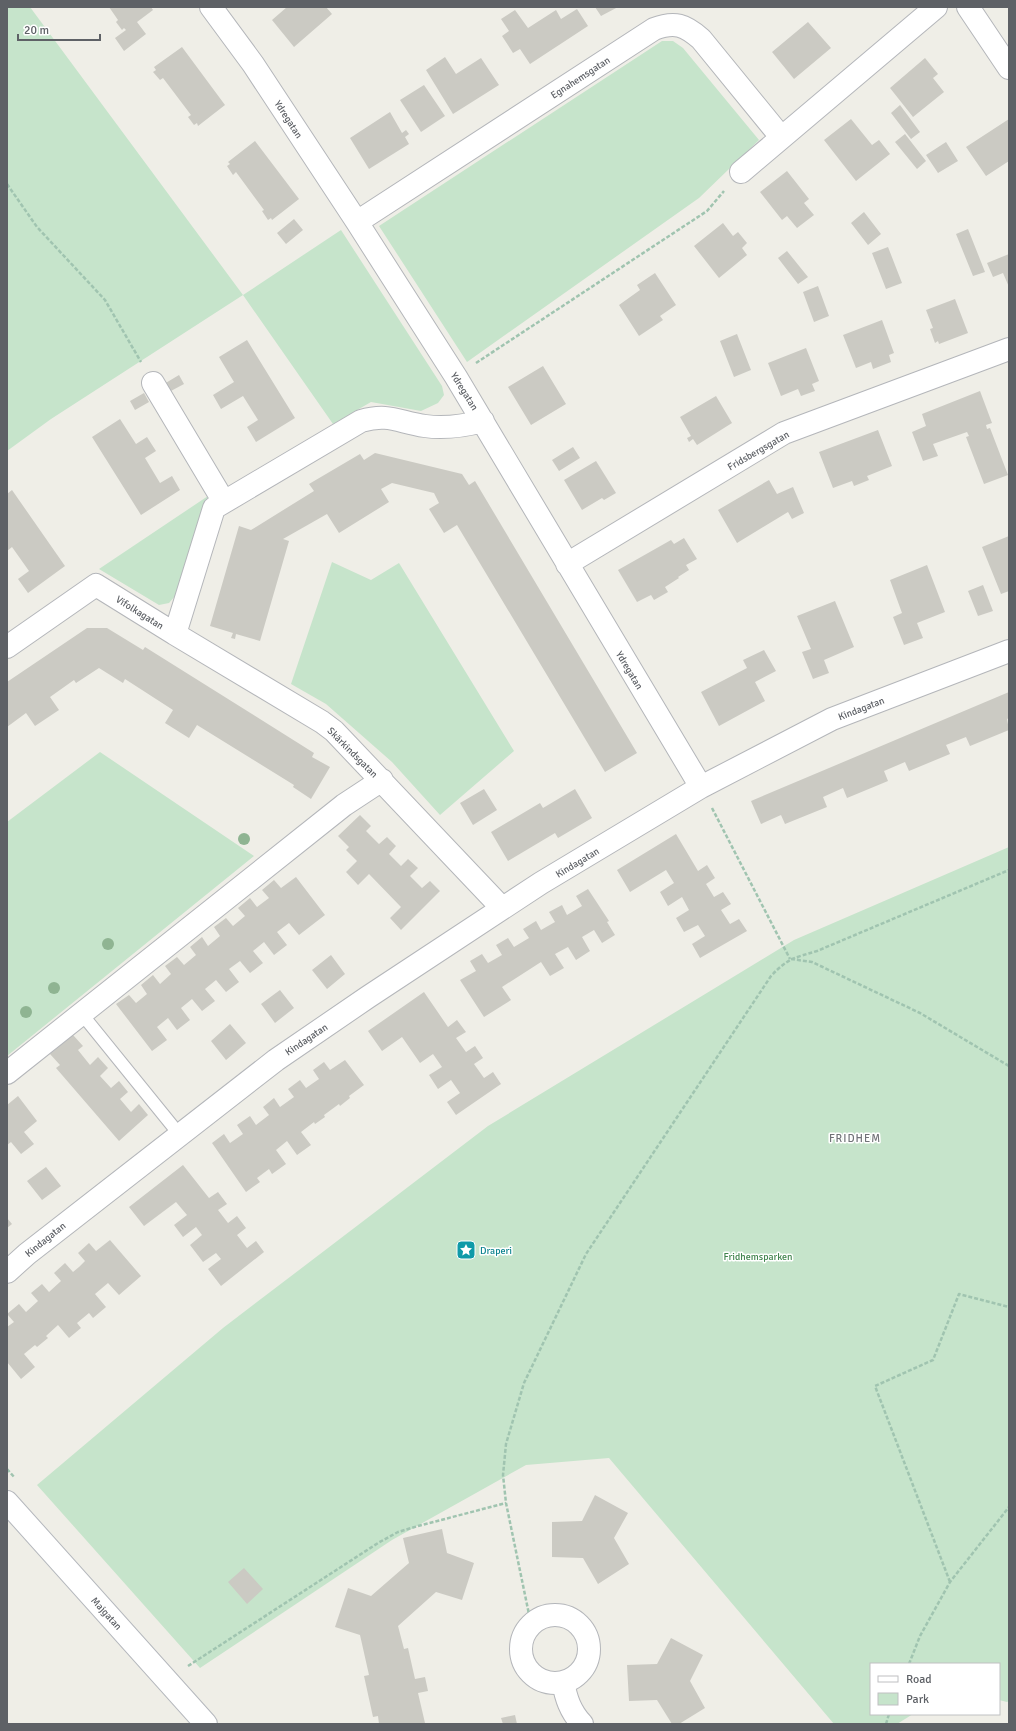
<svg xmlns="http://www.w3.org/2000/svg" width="1016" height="1731" font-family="Signika,sans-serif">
<rect width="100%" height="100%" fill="#efeee7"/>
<path fill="#c6e4cb" d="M7,7H30L243,295L341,230L442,386L444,395L438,403L421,411L371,402L333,424L243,295L51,419L7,451Z
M662,41H673L683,48L759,140L699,198L467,362L379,226Z
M208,496L176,595L169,603L159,605L99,569Z
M332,562L371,580L399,563L514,751L440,815L392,762L326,704L291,684Z
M100,752L254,856L7,1056V822Z
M1009,847V1701L1007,1702L999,1700V1664H871V1714H913L897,1724H834L609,1458L526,1465L392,1540L200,1668L37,1485L223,1328L488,1126L794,940Z"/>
<path fill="#cbcac3" d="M109,7H151L153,10L137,22L146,34L124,51L115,38L126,30L124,28L122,30L116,22L118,20Z
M287,7H326L332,14L294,47L272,20Z
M595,7H618L601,16Z
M577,9L588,26L530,64L520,49L513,53L502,36L509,31L501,19L515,10L528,28L556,10L561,19Z
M808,22L831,48L794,79L772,52Z
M182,47L225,105L198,126L197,123L194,125L188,117L191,115L163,78L160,80L153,72L156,70L154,67Z
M445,57L456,74L481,58L499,85L453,114L426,70Z
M925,58L938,74L933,78L944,92L913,117L890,88Z
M424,85L445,116L421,132L400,100Z
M900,105L920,132L911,139L891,113Z
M390,112L402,133L406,130L409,134L405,137L409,144L369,169L350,138Z
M851,119L872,145L879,140L890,154L856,181L824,140Z
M1009,119V161L986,176L966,147Z
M905,134L926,161L917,169L895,142Z
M255,141L299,199L272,220L271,218L268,220L262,211L264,210L236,172L233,175L227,166L230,164L228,162Z
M946,142L958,161L938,173L926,155Z
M787,171L809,199L804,203L814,215L797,228L787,216L782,220L760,192Z
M864,212L881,234L868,245L851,223Z
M294,219L303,230L286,244L277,233Z
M723,223L733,236L738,232L747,243L742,248L747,255L719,278L694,246Z
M968,229L985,272L973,276L956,234Z
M888,247L902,283L886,289L872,253Z
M787,251L808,277L798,284L778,258Z
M1009,254V287L1003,273L993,277L987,263Z
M655,273L676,305L660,316L663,320L639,336L619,305L640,290L637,285Z
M818,286L829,316L814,322L803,292Z
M955,299L968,333L939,344L938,341L935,343L930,329L933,328L926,310Z
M882,320L894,353L889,355L891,362L873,369L871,362L856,368L843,335Z
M737,334L751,370L734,377L720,341Z
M247,340L295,418L256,442L247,427L258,420L243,396L221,409L213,395L234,382L219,357Z
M806,348L819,381L812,384L815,391L801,396L798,389L781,396L768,363Z
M543,366L566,404L531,425L508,387Z
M179,375L184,384L169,392L164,384Z
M980,391L992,423L986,425L987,429L990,428L1008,475L984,484L966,437L969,436L967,432L933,444L938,456L923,461L912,432L926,426L922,414Z
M144,393L149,402L135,410L130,401Z
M716,396L732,423L697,445L693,439L689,442L687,438L691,436L680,417Z
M120,419L136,444L147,437L156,451L145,458L160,483L172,476L180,490L141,515L92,437Z
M878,430L892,466L867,476L869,480L854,486L852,481L833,488L819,452Z
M573,447L580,458L559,471L552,460Z
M375,453L462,474L469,485L475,481L637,753L605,772L457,525L444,533L429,509L439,503L434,493L392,483L381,489L389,502L339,533L327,514L283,539L289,541L260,641L236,634L235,639L231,638L233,633L210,626L239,526L251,530L314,491L309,484L360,454L364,460Z
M596,461L616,493L604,500L602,498L582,510L564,480Z
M769,480L777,494L793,487L804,513L792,519L788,512L737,543L718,510Z
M12,490L65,566L28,593L18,579L29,571L12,547L7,551V494Z
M1009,536V591L1001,594L982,547Z
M684,538L697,559L686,565L689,570L678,577L679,578L665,587L668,592L654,600L651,595L637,602L618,570L671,540L674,544Z
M927,565L945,612L917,623L923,638L904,645L893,617L902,613L890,580Z
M983,585L993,611L978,616L968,591Z
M835,601L854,647L824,660L829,673L813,679L802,652L811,649L797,616Z
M87,628H107L143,650L145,647L314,753L312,757L330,767L311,799L293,787L294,785L197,725L189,738L165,723L173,710L125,679L123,683L99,668L76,683L74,680L50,697L59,710L35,726L26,713L7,727V682Z
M764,650L776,671L755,682L765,701L719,726L701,692L747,668L743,660Z
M1009,692V718L1007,719L1009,730L970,746L966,737L946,745L950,754L909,771L905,762L884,771L888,781L847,798L843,788L823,797L827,807L785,824L781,815L761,824L751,801Z
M484,789L497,810L473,825L460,803Z
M575,789L592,818L558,838L555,833L508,861L491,832L540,803L543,808Z
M360,815L371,826L366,831L379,844L387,837L396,846L389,854L401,866L408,859L418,868L410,876L422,888L430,881L440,891L401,930L390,918L401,907L369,874L358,885L346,872L357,861L346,850L349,847L338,836Z
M676,834L698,871L707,865L715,878L706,884L714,897L723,892L731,904L721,910L730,924L739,919L747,931L700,958L692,944L705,936L698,925L684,932L676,918L689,910L682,897L668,906L660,892L674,883L666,870L630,892L617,870Z
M296,877L325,915L299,935L289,923L277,932L287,945L274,955L264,942L253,951L263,963L250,973L240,961L229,969L239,982L226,992L216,980L205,989L215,1001L202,1011L192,999L181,1008L190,1020L177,1030L168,1018L157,1027L167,1040L152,1051L116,1004L129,995L136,1003L147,994L141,985L153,975L160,984L171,974L165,966L177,957L184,965L196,955L190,947L202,937L208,946L220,936L214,927L226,918L233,926L245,916L238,908L250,898L257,907L269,898L262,890L274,880L281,888Z
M588,889L609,921L607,922L615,935L602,943L594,930L582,937L590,951L576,960L568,947L555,954L564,968L550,976L541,962L502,987L511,1000L484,1017L460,980L476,971L470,961L482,954L488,963L502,955L496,945L508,938L514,947L529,938L523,929L536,921L541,930L555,922L549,912L562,905L567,915L582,906L576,896Z
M331,955L345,974L327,989L312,970Z
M280,990L294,1008L275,1023L261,1004Z
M424,992L448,1027L457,1020L466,1032L456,1038L466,1052L475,1046L483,1058L474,1064L484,1078L493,1072L501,1084L456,1115L447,1102L460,1093L451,1080L438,1089L429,1075L442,1067L433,1054L420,1063L402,1037L382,1051L368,1031Z
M230,1024L246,1043L226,1060L211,1041Z
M73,1035L83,1046L78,1050L90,1065L98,1057L108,1068L100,1076L111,1088L119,1081L128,1092L120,1099L131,1112L139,1104L148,1115L119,1141L56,1068L60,1065L50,1054Z
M345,1060L364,1085L349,1096L350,1098L340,1106L339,1104L324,1115L325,1117L315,1124L314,1122L301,1132L311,1145L297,1155L287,1141L276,1150L286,1164L272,1174L269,1169L257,1178L260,1182L246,1192L212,1143L224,1134L230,1143L243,1134L237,1125L250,1116L256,1125L269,1115L263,1107L274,1098L280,1107L294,1097L288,1089L300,1080L306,1088L319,1079L313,1070L324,1062L330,1070Z
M18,1096L37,1121L24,1132L34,1144L21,1154L11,1142L7,1145V1105Z
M183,1165L209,1198L218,1192L227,1204L218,1210L228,1223L237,1216L246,1228L237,1235L247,1248L256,1241L264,1252L221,1286L208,1269L221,1259L216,1253L203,1262L190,1245L202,1235L196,1227L183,1237L174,1225L187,1215L176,1202L144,1226L129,1207Z
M46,1167L61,1186L42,1200L27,1181Z
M7,1218L12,1224L7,1228Z
M110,1240L141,1276L119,1295L108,1283L95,1294L106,1307L93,1318L89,1313L77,1323L81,1328L69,1338L58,1325L46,1336L48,1338L37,1347L35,1345L24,1354L35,1367L21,1379L7,1362V1327L14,1322L7,1314L19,1304L26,1312L38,1301L31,1293L42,1284L49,1292L61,1281L54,1273L65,1263L73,1272L79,1267L85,1261L78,1253L89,1243L96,1251Z
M595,1495L628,1513L614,1538L629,1564L598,1584L583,1558L552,1557V1522L582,1521Z
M442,1529L447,1553L474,1563L462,1600L436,1592L398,1626L404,1649L408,1648L415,1679L425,1677L428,1691L418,1693L425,1723L379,1724L378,1716L373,1717L364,1676L369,1675L360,1635L335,1627L348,1588L371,1596L409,1563L403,1538Z
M244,1568L263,1589L247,1604L228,1582Z
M671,1638L703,1655L690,1681L705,1708L679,1724H672L657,1700L629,1701L627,1665L657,1664Z
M515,1715L517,1724H503L501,1718Z"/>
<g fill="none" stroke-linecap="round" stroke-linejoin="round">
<g stroke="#b4b6ba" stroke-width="14">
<path id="lane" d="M81,1013L179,1134"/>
</g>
<g stroke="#b4b6ba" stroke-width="24">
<path id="street" d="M211,7L253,64L357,222L456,377L701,787
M968,7L1009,68
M741,172L936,7
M357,222L654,29C675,21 685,25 701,39L781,137
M153,383L224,502
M567,564L784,433L1009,349
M175,634L322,722L334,731L502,908
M7,647L96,585L175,634L214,508L361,421C389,413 398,422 425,426C445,429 464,426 483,421
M7,1073L344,805L382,780
M7,1272L27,1254L276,1060L368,997L541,883L701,787L832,719L1009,651
M521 1649a34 34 0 1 1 68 0a34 34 0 1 1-68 0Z
M563,1682C566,1698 570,1711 582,1724"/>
</g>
<g stroke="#b5b8bd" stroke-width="24">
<path id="secondary" d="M7,1502L206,1724"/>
</g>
<path stroke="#a0c4b0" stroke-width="2.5" stroke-dasharray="4 2" stroke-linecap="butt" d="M7,184L37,227L105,300L141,362
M476,363L707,211L724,191
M712,808L790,959
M791,959L812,962L920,1013L1009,1066
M7,1469L15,1478
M950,1582L875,1386L933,1360L959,1294L1009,1307
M531,1624L506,1503L503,1475L506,1444L524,1383L586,1254L771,976C788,958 794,958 817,951L1009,870
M909,1664L920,1636L950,1582L1009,1507
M188,1666L378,1543L398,1532L418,1526L506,1503
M886,1724L889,1714"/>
<use href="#lane" stroke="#fff" stroke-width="12"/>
<use href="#street" stroke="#fff" stroke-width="22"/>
<use href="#secondary" stroke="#fff" stroke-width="22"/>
</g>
<g fill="#8fb492">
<circle cx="244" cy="839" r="6"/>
<circle cx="108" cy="944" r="6"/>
<circle cx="54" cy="988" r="6"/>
<circle cx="26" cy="1012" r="6"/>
</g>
<defs>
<g id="sight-square" transform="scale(1)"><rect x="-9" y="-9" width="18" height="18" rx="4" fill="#0f9aa8" stroke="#fff"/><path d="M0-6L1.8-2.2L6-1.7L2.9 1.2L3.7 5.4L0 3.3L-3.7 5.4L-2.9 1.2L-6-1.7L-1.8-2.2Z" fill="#fff"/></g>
</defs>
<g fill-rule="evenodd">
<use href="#sight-square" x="466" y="1250"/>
</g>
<g text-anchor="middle" stroke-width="3" stroke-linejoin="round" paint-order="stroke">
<g font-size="10" fill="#5e6166" stroke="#fff">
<text transform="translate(580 77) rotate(-33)" y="4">Egnahemsgatan</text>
<text transform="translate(289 119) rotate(57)" y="4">Ydregatan</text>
<text transform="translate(465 391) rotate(58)" y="4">Ydregatan</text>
<text transform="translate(758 450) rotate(-30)" y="4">Fridsbergsgatan</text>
<text transform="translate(140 612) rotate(32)" y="4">Vifolkagatan</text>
<text transform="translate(630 670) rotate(59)" y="4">Ydregatan</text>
<text transform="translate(861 708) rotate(-21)" y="4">Kindagatan</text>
<text transform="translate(353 752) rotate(45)" y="4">Skärkindsgatan</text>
<text transform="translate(577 862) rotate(-31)" y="4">Kindagatan</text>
<text transform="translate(306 1039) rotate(-34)" y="4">Kindagatan</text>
<text transform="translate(45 1239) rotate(-39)" y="4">Kindagatan</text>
<text transform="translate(107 1613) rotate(48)" y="4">Majgatan</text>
</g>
<g font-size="10" fill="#0d838f" stroke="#fff" text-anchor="start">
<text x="480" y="1254">Draperi</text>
</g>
<g font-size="10" fill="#40844d" stroke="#fff">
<text x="758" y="1260">Fridhemsparken</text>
</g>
<g font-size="11" letter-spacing="1" fill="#707277" stroke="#fff">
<text x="855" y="1142">FRIDHEM</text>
</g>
</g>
<rect width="1016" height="1731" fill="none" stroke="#5e6166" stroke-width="16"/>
<rect x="870" y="1663" width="130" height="52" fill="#ffffff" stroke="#bfc0c2"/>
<rect x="878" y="1676" width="20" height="6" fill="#ffffff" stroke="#bfc0c2"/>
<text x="906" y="1683" font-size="12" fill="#5e6166">Road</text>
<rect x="878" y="1693" width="20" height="12" fill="#c6e4cb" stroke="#bfc0c2"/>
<text x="906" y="1703" font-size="12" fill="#5e6166">Park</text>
<path d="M18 34v6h82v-6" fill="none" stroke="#5e6166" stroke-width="2"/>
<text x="24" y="34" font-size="12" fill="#5e6166" stroke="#ffffff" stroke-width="3" paint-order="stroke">20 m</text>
</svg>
